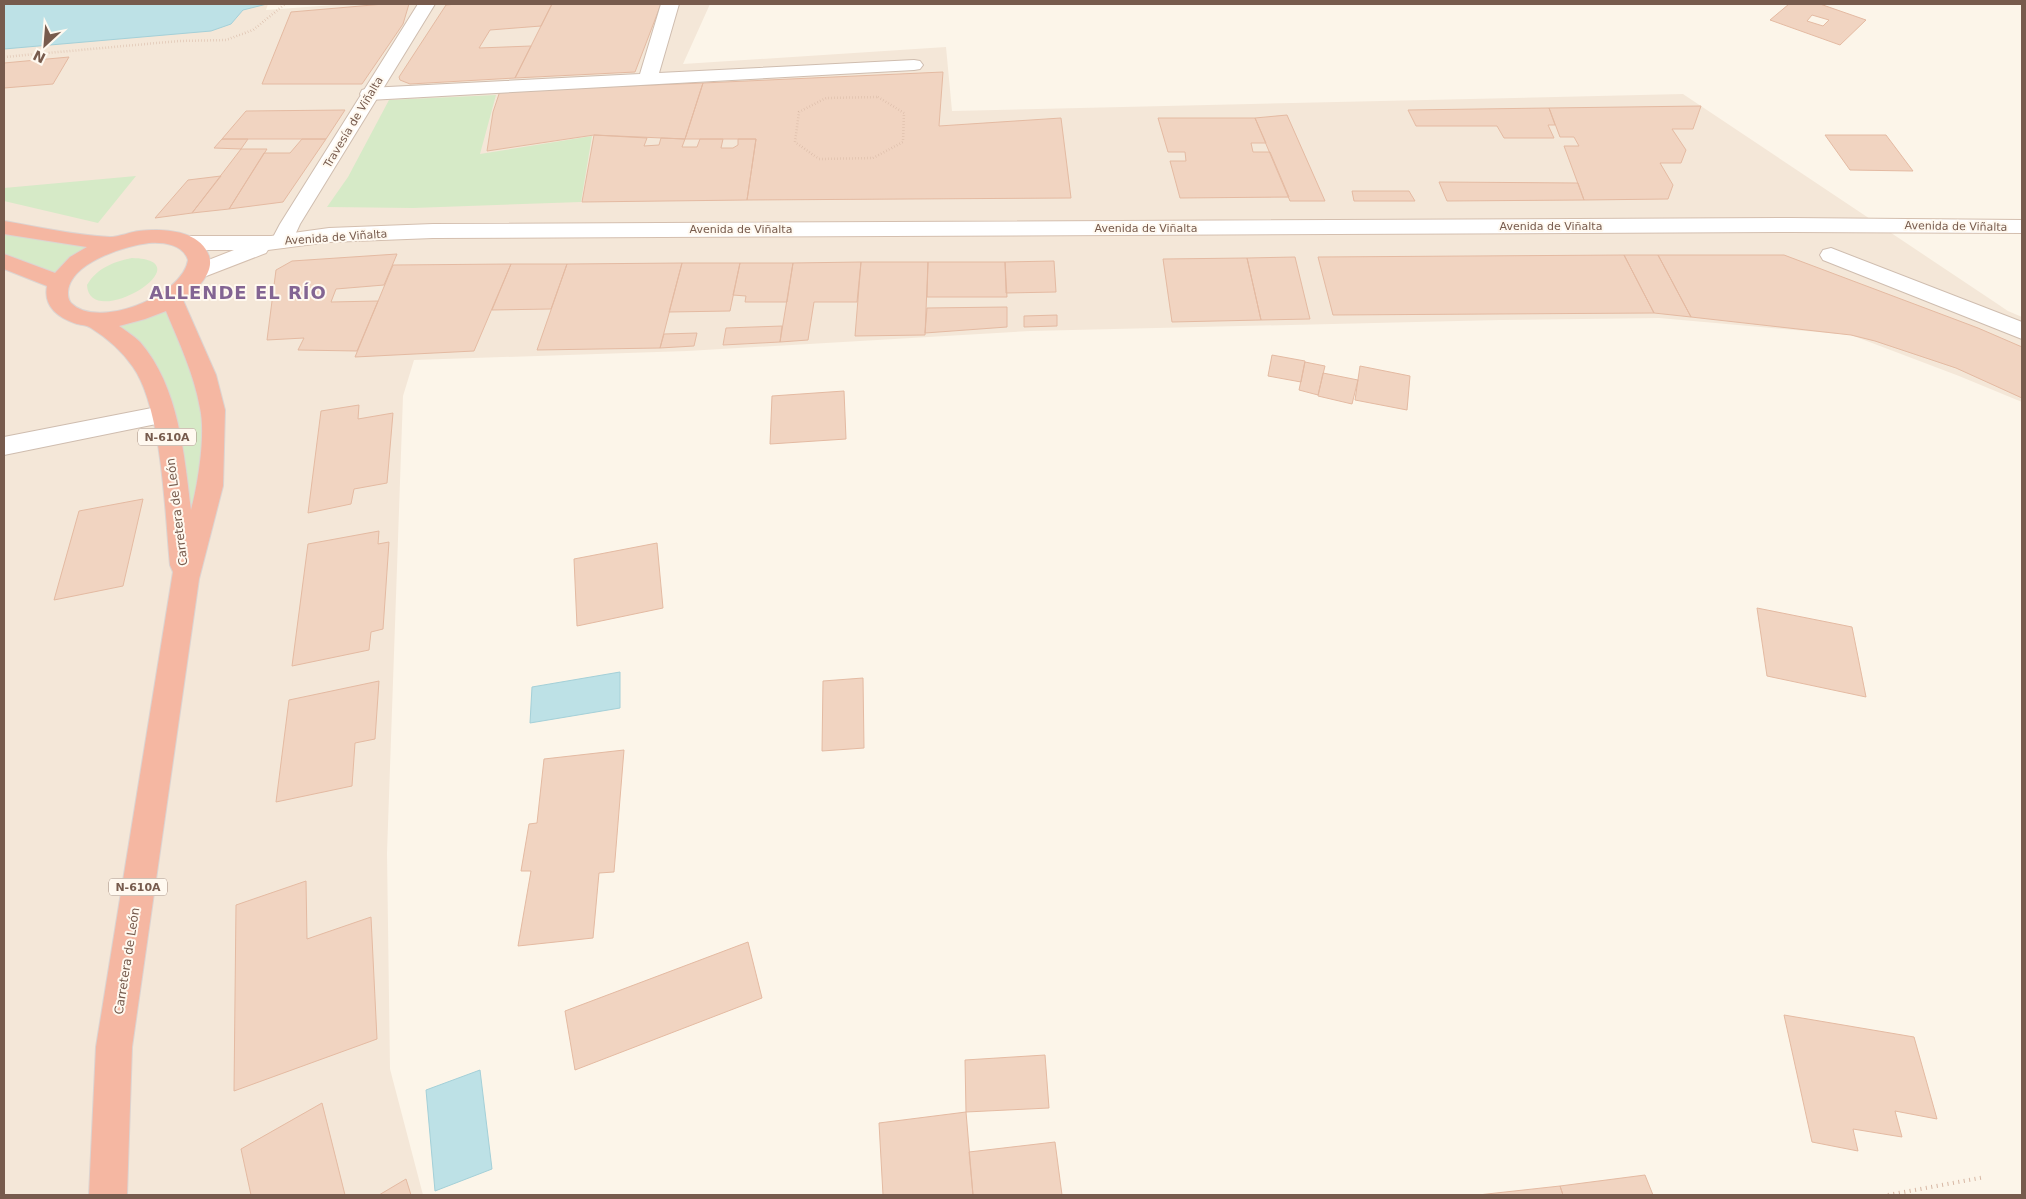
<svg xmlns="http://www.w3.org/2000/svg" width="2026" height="1199" font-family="'DejaVu Sans',sans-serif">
<rect width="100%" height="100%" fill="#fcf5e9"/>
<path fill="#f4e7d8" d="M4,4H268L266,10L347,4H710L683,64L946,47L952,111L1683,94L2008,311L2022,317V402L1959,376L1851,335L1659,318L1500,320L1030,331L687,351L414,360L403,396L387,853L390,1069L423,1195H4Z"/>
<path fill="#d6eac7" d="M496,95L480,154L592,136L581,202L413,208L327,207L348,177L389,100Z
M136,176L98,223L4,201V188Z
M4,228L112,244L59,283L4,262Z
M132,258C208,260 89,333 87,285C97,268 113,262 132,258Z
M171,297L213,410L185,579L162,415L114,319Z"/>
<path fill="#bde1e6" stroke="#a4d0d8" d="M4,4H267L243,10L231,24L211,31L4,49Z
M620,672V708L530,723L532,687Z
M480,1070L492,1169L435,1191L426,1090Z"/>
<path fill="#f1d4c1" stroke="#e4baa2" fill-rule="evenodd" d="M384,4H409L403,24L362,84H262L291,12Z
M457,4H552L541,26L490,30L479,48L531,46L515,78L410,84L400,80L399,77L446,5Z
M552,4H661L635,72L515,78Z
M1789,4H1820L1866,20L1840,45L1770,20ZM1812,15L1829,20L1823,26L1807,21Z
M69,57L53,84L4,88V63Z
M943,72L939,126L1061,118L1071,198L747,200L756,139H685L703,83Z
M703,83L685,139L594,135L487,151L493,112L500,91Z
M1701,106L1693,129H1672L1686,150L1681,163H1660L1673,185L1668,199L1584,200L1564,146H1579L1574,137H1560L1549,108Z
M1549,108L1555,125H1548L1554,138H1504L1497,126H1416L1408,110Z
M345,110L326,139H222L246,111Z
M1287,115L1325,201H1290L1255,118Z
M1158,118H1255L1266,143H1251L1253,152H1270L1289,197L1180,198L1170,161H1186L1185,152H1168Z
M594,135L647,138L644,146L659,145L661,138L685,139L682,147H697L700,139H723L721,148H733L738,145V139H756L747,200L582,202Z
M1825,135H1886L1913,171L1850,170Z
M222,139H248L241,149L214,148Z
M302,139H326L283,202L229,209L264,153H290Z
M241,149H267L229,209L192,213Z
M221,176L192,213L155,218L188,180Z
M1439,182L1578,183L1584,200L1447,201Z
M1352,191H1409L1415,201H1354Z
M397,254L384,285L336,289L331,302L378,301L357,351L298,350L304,338L267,340L276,270L292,261Z
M1624,255L1654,313L1333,315L1318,257Z
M1624,255H1658L1691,317L1654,313Z
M1658,255H1784L1978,328L2022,347V398L1956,368L1875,341L1851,335L1691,317Z
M1295,257L1310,319L1261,320L1247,258Z
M1247,258L1261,320L1172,322L1163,259Z
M1054,261L1056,292L1006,293L1005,262Z
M861,262L857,302H814L808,340L780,342L793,263Z
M861,262H928L925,335L855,336Z
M928,262H1005L1007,297H927Z
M682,263H740L730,311L669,312Z
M682,263L660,348L537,350L567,264Z
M740,263H793L787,302H745L746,296L733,295Z
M511,264H567L551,309L492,310Z
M511,264L474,351L355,357L393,265Z
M1007,307V327L925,333L927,308Z
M1057,315V326L1024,327V316Z
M782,326L780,342L723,345L726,328Z
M697,333L694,346L660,348L664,334Z
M1272,355L1305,361L1301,382L1268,376Z
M1305,362L1325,366L1318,395L1299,390Z
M1360,366L1410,376L1407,410L1355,400Z
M1323,373L1358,380L1352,404L1318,396Z
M844,391L846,439L770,444L772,396Z
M359,405L358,419L393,413L387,483L354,489L351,504L308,513L321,411Z
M143,499L123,586L54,600L79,511Z
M379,531L378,544L389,542L383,629L371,632L369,650L292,666L308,544Z
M657,543L663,608L577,626L574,559Z
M1757,608L1852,627L1866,697L1767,676Z
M863,678L864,748L822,751L823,681Z
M379,681L375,739L355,743L352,786L276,802L289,700Z
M624,750L614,872L599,873L593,938L518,946L531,871H521L529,824L537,823L544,759Z
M306,881L307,939L371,917L377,1039L234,1091L236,905Z
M748,942L762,998L575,1070L565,1011Z
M1784,1015L1914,1037L1937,1119L1895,1111L1902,1137L1853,1129L1858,1151L1812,1142Z
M1045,1055L1049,1108L966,1112L965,1060Z
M322,1103L345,1195H251L241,1149Z
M966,1112L973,1195H883L879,1123Z
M1055,1142L1062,1195H973L969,1152Z
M1645,1175L1653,1195H1563L1560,1186Z
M406,1179L411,1195H379Z
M1560,1186L1563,1195H1478Z"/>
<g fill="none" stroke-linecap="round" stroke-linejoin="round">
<g stroke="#cfbdaf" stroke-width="2">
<path id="lane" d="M661,4H679L659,73L914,60L920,61L923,65L920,69L914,70L369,100L362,98L360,94L362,90L369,88L640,74Z
M1831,248L2022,322V339L1823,260L1820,255L1823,250Z"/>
</g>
<g stroke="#cfbdaf" stroke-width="2">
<path id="street" d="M418,4H435L300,224L290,246L282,248L274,246L271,241L280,224Z
M162,406L171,409L174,415L171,421L4,455V437Z"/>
</g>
<g stroke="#d4bfaf" stroke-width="2">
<path id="secondary" d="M1791,218L2022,220V233L1791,232L433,238L329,242L268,250L266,253L196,280L188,278L185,273L188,268L234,250H189L181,248L178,243L181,238L189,236H271L329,228L433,224Z"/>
</g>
<g stroke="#dcd4d1" stroke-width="2">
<path id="highway" d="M4,221C39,227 74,235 110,237C119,237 130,232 139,231C163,228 200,230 209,256C215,273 195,291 183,300L216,375L225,410L223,486L199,579L132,1047L127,1195H89L96,1047L173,572L170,565C165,513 162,408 133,367C122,351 107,338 91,328C87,325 81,325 77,324C59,318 43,307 47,286L4,269V254L55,273L70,257L87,247L4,234ZM149,243C163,242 183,244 188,260C183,296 97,330 71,303C68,299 68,296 68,292C70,262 126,246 149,243ZM166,311C179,342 194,374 200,408C206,434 198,484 191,510C184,454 179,387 140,342C134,336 126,331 119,326L145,319Z"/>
</g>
<path stroke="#d7b7a4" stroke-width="2.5" stroke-dasharray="0.5 2.5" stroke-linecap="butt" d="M4,57L179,41L226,40L253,30L285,4
M878,97L904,113L903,142L873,158L819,159L795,142L799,112L826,98Z"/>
<path stroke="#d7b7a4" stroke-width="4" stroke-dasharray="1 4.5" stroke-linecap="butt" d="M1888,1195L1985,1177"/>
<use href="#lane" fill="#fff" fill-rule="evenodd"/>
<use href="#street" fill="#fff" fill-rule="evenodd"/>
<use href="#secondary" fill="#fff" fill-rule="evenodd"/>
<use href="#highway" fill="#f5b7a2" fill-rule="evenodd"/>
</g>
<g text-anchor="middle" stroke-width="4" stroke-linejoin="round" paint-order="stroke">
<g font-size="11" fill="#775b4d" stroke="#fff9f0">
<text transform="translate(353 122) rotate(-59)" y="4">Travesía de Viñalta</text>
<text x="1551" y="230">Avenida de Viñalta</text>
<text transform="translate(1956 226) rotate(1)" y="4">Avenida de Viñalta</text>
<text x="1146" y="232">Avenida de Viñalta</text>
<text x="741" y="233">Avenida de Viñalta</text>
<text transform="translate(336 237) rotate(-4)" y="4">Avenida de Viñalta</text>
</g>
<g fill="#fff9f0" stroke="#a08a7e" stroke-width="1">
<rect x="138" y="428.5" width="58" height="17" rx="4"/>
<rect x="109" y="878.5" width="58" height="17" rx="4"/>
</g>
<g font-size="11" font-weight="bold" fill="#775b4d">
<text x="167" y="441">N-610A</text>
<text x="138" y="891">N-610A</text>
</g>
<g font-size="12" fill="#775b4d" stroke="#fff9f0">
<text transform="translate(177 512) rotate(-97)" y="4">Carretera de León</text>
<text transform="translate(127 961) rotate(-81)" y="4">Carretera de León</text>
</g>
<g font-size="18" font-weight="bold" letter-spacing="1" fill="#836593" stroke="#fff9f0">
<text x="238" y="299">ALLENDE EL RÍO</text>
</g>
</g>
<rect width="2026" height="1199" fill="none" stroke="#775b4d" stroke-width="10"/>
<g transform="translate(45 45) rotate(206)" stroke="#fff9f0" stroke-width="4" paint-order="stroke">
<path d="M0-4L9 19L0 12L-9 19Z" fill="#775b4d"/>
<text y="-8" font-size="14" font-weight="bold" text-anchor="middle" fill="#775b4d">N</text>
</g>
</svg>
